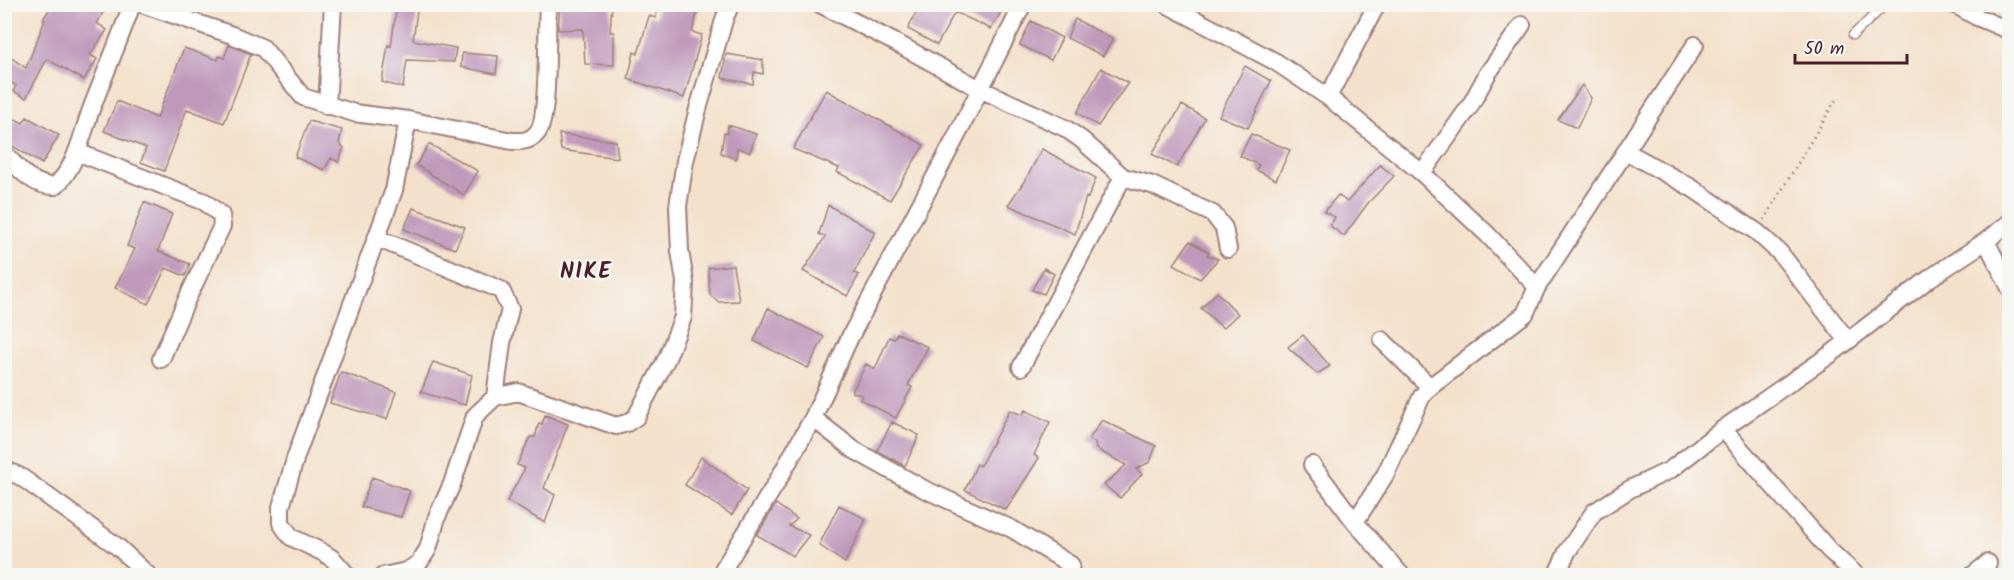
<svg xmlns="http://www.w3.org/2000/svg" width="2014" height="580" font-family="Kalam,sans-serif">
<rect width="100%" height="100%" fill="#f6f6f2"/>
<filter id="ink" filterUnits="userSpaceOnUse"><feTurbulence type="fractalNoise" baseFrequency=".0167" numOctaves="2"/><feDisplacementMap in="SourceGraphic" scale="12" xChannelSelector="R" yChannelSelector="G"/><feConvolveMatrix kernelMatrix="1 2 1 2 8 2 1 2 1" color-interpolation-filters="sRGB"/></filter>
<filter id="wash" filterUnits="userSpaceOnUse"><feTurbulence type="fractalNoise" baseFrequency=".008" numOctaves="4" result="noise"/><feDisplacementMap in="SourceGraphic" scale="24" xChannelSelector="R" yChannelSelector="G"/><feGaussianBlur stdDeviation="1.35" result="paint"/><feColorMatrix in="noise" values="0 0 0 0 0 0 0 0 0 0 0 0 0 0 0 0 0 1.4 0 .05"/><feComposite in="paint" operator="in"/></filter>
<g filter="url(#wash)">
<rect width="100%" height="100%" fill="#f4e1cb"/>
<g id="blocks">
<path fill="#bf99bb" d="M53,4H108L97,23L107,30L90,55L97,59L84,80L47,59L26,98L13,91L16,86L4,78V53L26,68L45,20L43,19Z
M397,4H418L413,40L456,48L454,62L407,60L403,88L382,82L388,45L391,46Z
M560,4H612L610,32H614V65L585,64L583,29L558,30Z
M658,4H700L692,32L702,35L684,98L628,79L634,52L638,54L649,16L656,18Z
M920,4H1006L991,29L955,12L937,45L908,29Z
M1075,19L1113,39L1103,56L1067,38Z
M1031,21L1062,38L1051,60L1020,45Z
M229,45L251,54L224,123L187,109L164,171L141,162L146,148L104,131L117,101L157,118L184,48L218,60L219,56L224,58Z
M462,53L498,56L496,74L461,67Z
M726,54L763,60V74L754,72L753,84L722,78Z
M1245,66L1271,81L1248,128L1219,116Z
M1101,68L1128,83L1098,126L1077,113Z
M1582,85L1591,98L1577,128L1558,120Z
M826,90L924,145L890,200L837,172L839,168L793,149Z
M1182,105L1205,118L1177,167L1152,154Z
M27,117L59,135L42,164L9,144L13,136L7,133L15,119L23,123Z
M309,121L342,130L339,143L344,148L338,162L331,158L324,170L295,157Z
M728,125L756,134L750,152L737,148L736,159L721,153L724,133L727,134Z
M559,134L616,141L618,158L561,150Z
M1251,134L1290,150L1276,180L1256,170L1259,165L1240,156Z
M429,144L478,171L464,195L416,165Z
M1042,149L1096,178L1088,198L1086,197L1075,234L1008,205L1027,177Z
M1380,165L1394,176L1368,203L1344,236L1330,226L1335,217L1324,212L1338,195L1347,202Z
M144,202L172,214L158,251L190,264L185,276L166,268L148,304L115,288L135,249L127,246Z
M828,205L875,232L854,273L859,275L847,296L803,271L825,237L819,234Z
M413,208L465,227L455,249L404,229Z
M1190,241L1209,253L1207,255L1218,259L1200,279L1174,264Z
M733,265L739,301L719,302L710,295L708,268Z
M1044,268L1054,274L1044,294L1032,290Z
M1217,292L1238,314L1223,328L1201,308Z
M768,308L824,337L808,368L754,341Z
M897,333L928,347L908,385L912,387L896,418L860,399L862,395L852,392L866,364L875,369L889,337L894,339Z
M1303,335L1330,366L1317,374L1288,347Z
M433,362L472,375L465,405L421,392Z
M341,372L396,392L387,419L330,403Z
M1010,410L1022,415L1025,410L1050,422L1034,455L1039,458L1006,510L965,490L977,464L980,466Z
M545,415L568,424L544,488L555,495L545,523L507,501L525,468L517,465L530,437H535L539,423L542,424Z
M1102,420L1156,446L1150,462L1136,469L1142,474L1120,498L1104,485L1126,465L1096,449L1095,443L1089,439Z
M892,422L919,435L905,466L877,451Z
M701,457L747,490L732,515L685,485Z
M372,477L410,491L401,517L361,507Z
M776,504L797,519L789,526L809,535L793,556L757,535Z
M839,505L866,519L845,563L819,545Z"/>
</g>
</g>
<g filter="url(#ink)">
<use href="#blocks" fill-opacity="0" stroke="#9f807b" stroke-width="1.5"/>
<g fill="none" stroke-linecap="round" stroke-linejoin="round">
<g stroke="#9f807b" stroke-width="11">
<path id="service" d="M1853,35L1886,4"/>
</g>
<g stroke="#9f807b" stroke-width="20">
<path id="minor" d="M142,4L232,35L263,48L303,97L354,113L408,120L512,141C522,141 529,142 537,133C550,120 546,28 548,4
M820,4L900,45L980,89L1065,128L1082,140L1123,177L1152,185L1213,214L1224,228L1228,249
M1166,4L1276,62L1328,97L1422,173L1487,234L1537,287
M1954,4L1977,17L2010,31
M1328,97L1377,4
M327,106L333,4
M77,152L205,202L221,215L222,226L187,299L161,359
M1627,152L1692,188L1757,232L1780,253L1848,341
M4,153C19,169 33,187 55,186C77,167 82,133 92,107C105,73 120,39 132,4
M1422,173L1470,106L1488,73L1522,25
M377,238L501,290L510,309L502,343L495,397
M1986,241L2010,288
M1382,340L1430,387
M1021,367L1123,177
M813,418L854,450L924,489L1012,529L1071,565
M1723,429L1829,550L1857,576
M1312,465L1355,522L1402,576
M4,469L21,477L118,547L149,576
M1355,522L1385,475L1422,396L1430,387L1525,314L1537,287L1695,45
M348,576L333,559L322,552L291,537L281,523V507L296,456L394,190L408,120
M383,576L407,571L419,563L428,549L437,517L452,484L475,416L495,397L518,392L616,426L627,423L636,417L667,358L683,317L685,282L680,251L678,206L685,161L698,109L725,17L731,4
M719,576L777,482L813,418L850,337L955,139L1023,4
M1556,576L1567,552L1594,512L1630,489L1670,470L1723,429L1831,354L1930,278L1986,241L2010,222
M1972,576L1988,563"/>
</g>
<path stroke="#9f807b" stroke-width="3" stroke-dasharray="1.5 4.5" stroke-linecap="butt" d="M1764,220L1837,98"/>
<use href="#service" stroke="#fff" stroke-width="8"/>
<use href="#minor" stroke="#fff" stroke-width="16"/>
</g>
</g>
<g text-anchor="middle" stroke-width="5" stroke-linejoin="round" paint-order="stroke">
<g font-size="22" font-weight="bold" letter-spacing="1.5" fill="#4a1f2b" stroke="#f6f6f2">
<text x="586" y="278">NIKE</text>
</g>
</g>
<rect width="2014" height="580" fill="none" stroke="#f6f6f2" stroke-width="24"/>
<path d="M1795 54v9h112v-9" fill="none" stroke="#4a1f2b" stroke-width="3"/>
<text x="1804" y="54" font-size="18" fill="#4a1f2b" stroke="#f6f6f2" stroke-width="4.5" paint-order="stroke">50 m</text>
</svg>
